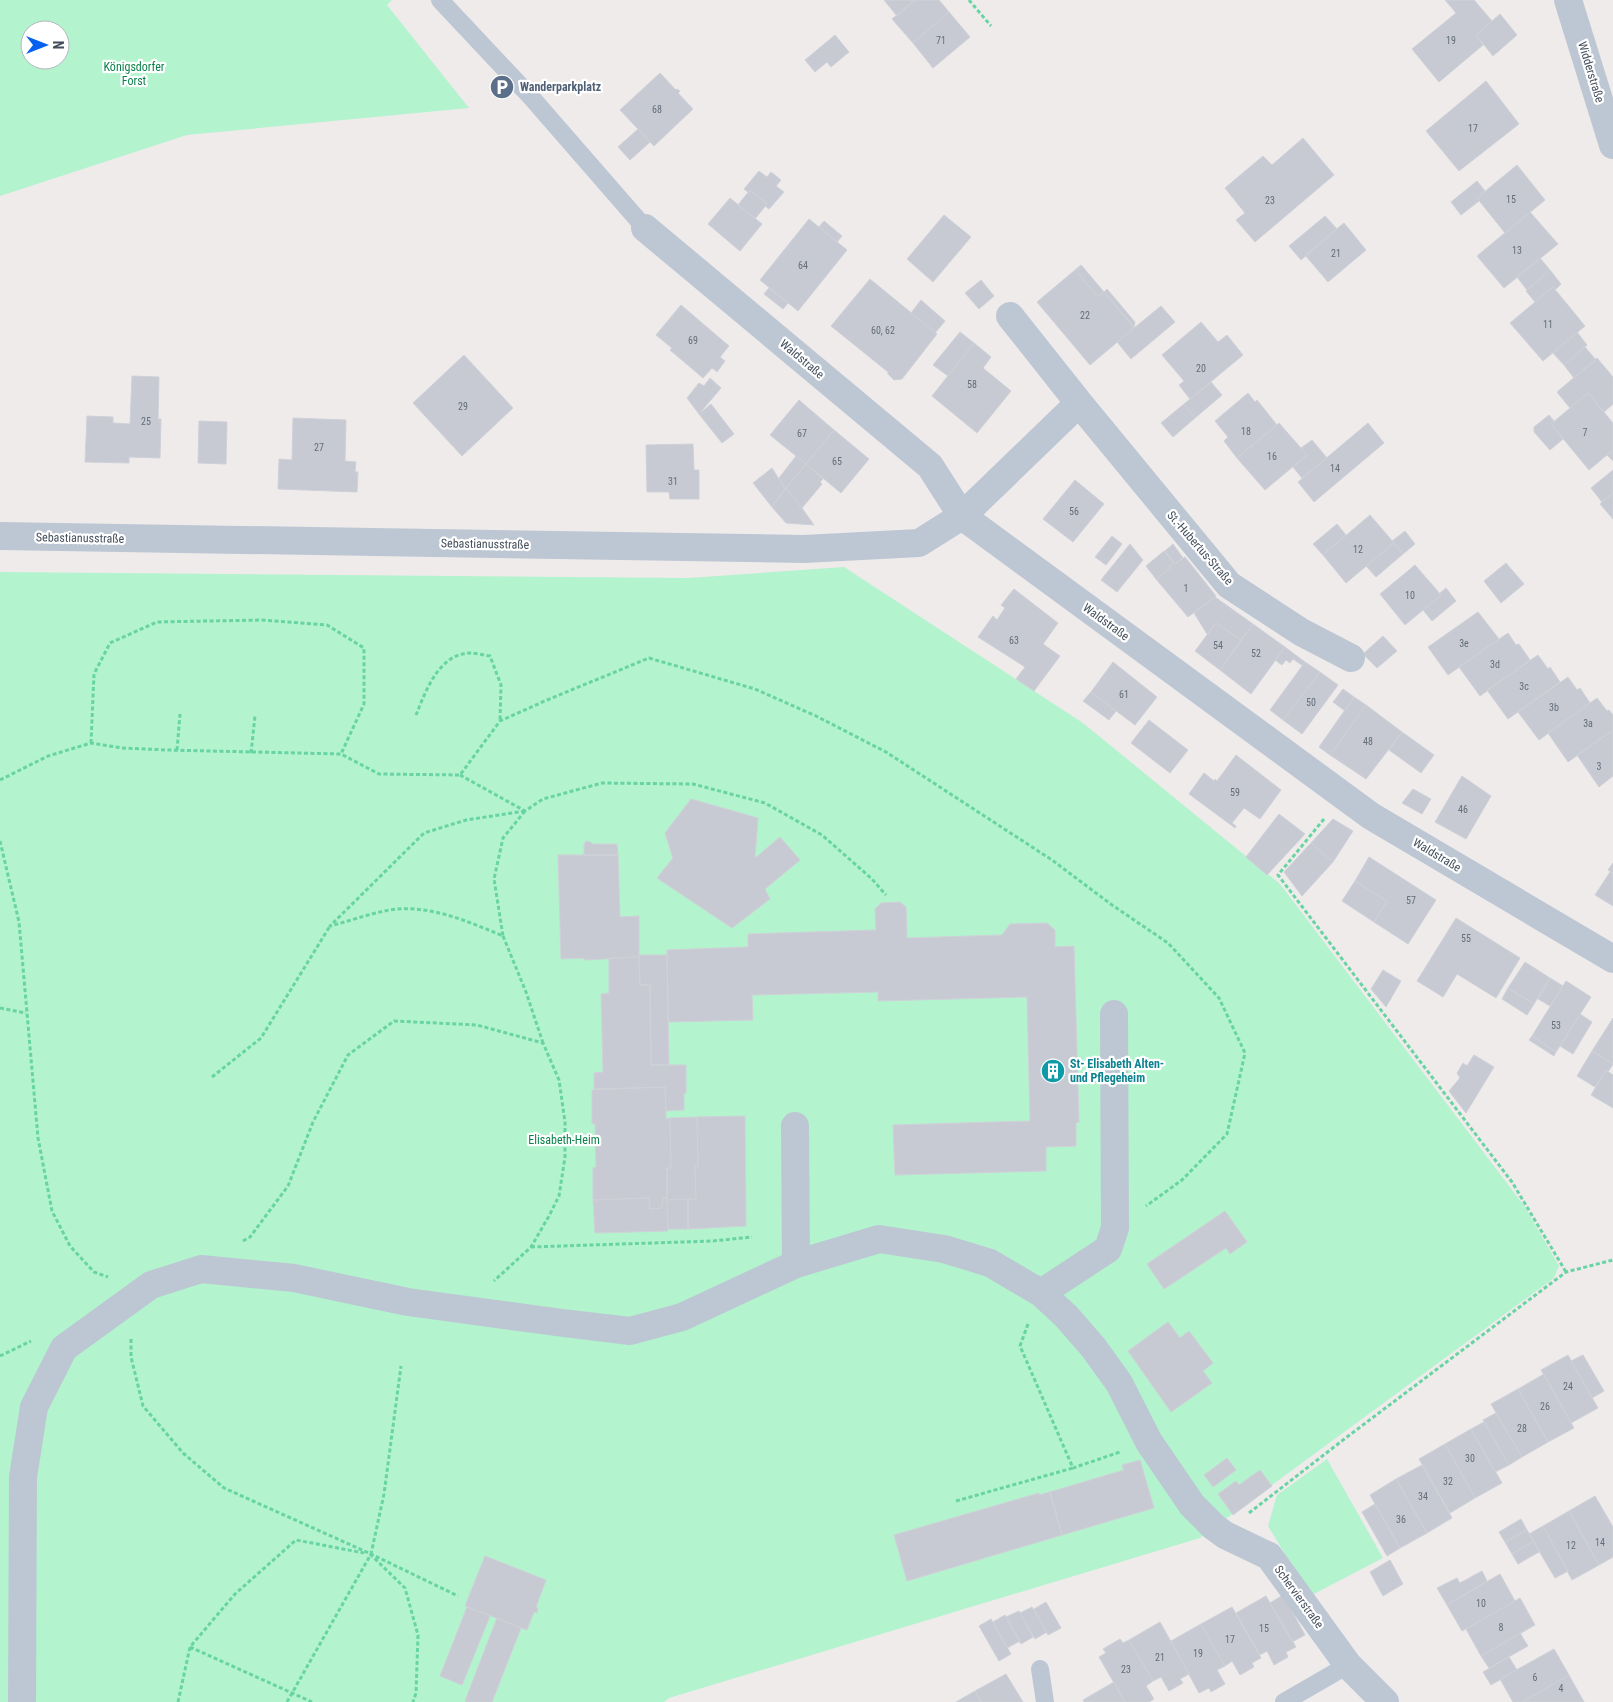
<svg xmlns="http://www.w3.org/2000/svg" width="1613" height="1702" font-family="'Roboto Condensed',sans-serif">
<rect width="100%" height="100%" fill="#efebeb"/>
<path fill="#b3f3ce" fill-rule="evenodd" d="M0,0H392L387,5L469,108L187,135L0,196ZM30,30H60V60H30Z
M844,567L1083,723L1280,884L1525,1207L1559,1266L1554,1278L1200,1538L669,1698L664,1702H0V572L689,578Z
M1327,1459L1383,1558L1310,1596L1268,1526L1277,1495Z"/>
<path fill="#c7cad2" stroke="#cfd1d8" d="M884,0H915L897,16Z
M915,0H939L949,12L913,43L892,19Z
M1445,0H1474L1492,21L1476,35L1483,45L1439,82L1412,49L1456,13Z
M949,12L970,37L933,68L913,43Z
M1500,14L1517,35L1493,56L1476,35Z
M835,35L849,52L831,67L827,62L815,72L805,60Z
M660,73L676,90L677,89L680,91L678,93L693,109L654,146L620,110Z
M1486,81L1519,124L1459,171L1426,131Z
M638,129L650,142L630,160L618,147Z
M1303,138L1334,175L1255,242L1236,220L1245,213L1225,188L1263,156L1272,165Z
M1517,165L1545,200L1505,233L1477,198Z
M759,171L767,177L771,172L781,180L776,186L784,192L769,209L765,206L767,204L750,190L748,192L744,189Z
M1477,181L1485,191L1477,198L1479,201L1461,215L1451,202Z
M750,190L767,204L755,219L738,205Z
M730,198L762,224L740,251L708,224Z
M1530,212L1558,244L1504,288L1477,256Z
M944,215L971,237L933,282L907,259Z
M1325,216L1337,229L1301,260L1289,246Z
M809,219L847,250L798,311L760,280Z
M824,221L842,236L837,242L819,227Z
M1344,223L1366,250L1328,282L1305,255Z
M1540,258L1550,270L1527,290L1517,277Z
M1081,265L1082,266L1076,271L1098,297L1104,292L1134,328L1090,365L1037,302Z
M1082,266L1104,292L1098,297L1076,271Z
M1550,270L1561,284L1555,290L1553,287L1535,302L1526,291Z
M870,279L937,334L902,379L894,380L888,374V372L831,326Z
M981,280L994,296L979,309L965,293Z
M1553,287L1585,326L1543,361L1510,323Z
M769,288L788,303L783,309L764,294Z
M1107,289L1135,322L1134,327L1104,292Z
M921,300L945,321L935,333L911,313Z
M681,305L729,346L720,357L725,361L717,372L712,368L703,378L670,350L672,348L656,335Z
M1161,306L1175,322L1131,359L1117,342Z
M1201,322L1218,342L1227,335L1243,355L1190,399L1179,385L1184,381L1162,355Z
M960,332L974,343L948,376L933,365Z
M1577,332L1587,345L1564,365L1553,353Z
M974,343L991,357L983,368L1011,391L977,433L932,396Z
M1585,347L1596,360L1574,378L1564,365Z
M464,355L513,408L462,456L413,403Z
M1597,358L1613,377V404L1604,412L1588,393L1570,408L1557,392Z
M132,376L159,377L158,419H161L160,458L129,457V463L85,462L87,416L113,417V423L130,424Z
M710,378L721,388L699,414L687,398L699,383L704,386Z
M1211,382L1222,395L1195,418L1184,404Z
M1248,393L1255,402L1257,400L1277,425L1237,458L1224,441L1228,437L1215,421Z
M1588,393L1613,423V450L1589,470L1551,424Z
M799,400L834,430L806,464L770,435Z
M711,404L734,434L722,443L699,414Z
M1184,404L1195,418L1173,437L1161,423Z
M1549,415L1554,421L1551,424L1563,439L1550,450L1534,432V427Z
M293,418L346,420L345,461L356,462L355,472H358L357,492L278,489L279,459L292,460Z
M199,421L227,422L226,464L198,463Z
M1279,423L1307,455L1265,490L1237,458Z
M1368,423L1384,443L1314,502L1298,482Z
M834,430L869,459L841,493L806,464Z
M1312,440L1327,458L1302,478L1293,467L1307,455L1301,448Z
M693,444L694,470H699V499H670L669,492H647L646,445Z
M1613,450V461L1607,455Z
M796,456L806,464L785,489L779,478Z
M806,464L823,479L820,482L822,484L802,508L786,488Z
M772,468L785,489L772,507L753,483Z
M1613,470V493L1602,502L1591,488Z
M1075,480L1104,504L1073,542L1043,519Z
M786,488L802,508L814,525L786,523L772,507Z
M1613,493V519L1600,504Z
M1370,515L1394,543L1346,583L1323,555Z
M1337,524L1346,535L1323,555L1313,544Z
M1405,531L1415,544L1403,554L1392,541Z
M1112,536L1122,544L1106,565L1095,557Z
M1394,543L1403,554L1376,577L1366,566Z
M1130,544L1143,560L1117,592L1101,580Z
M1173,544L1183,558L1175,564L1165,551Z
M1164,551L1174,563L1169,566L1170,568L1156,579L1146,566Z
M1185,557L1216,596L1188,617L1156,579L1170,568L1169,566L1174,563L1175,564Z
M1506,563L1524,584L1501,603L1484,581Z
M1415,565L1441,595L1405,625L1380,594Z
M1446,588L1456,601L1432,621L1423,610L1441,595L1439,594Z
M1014,589L1058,623L1043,644L1060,656L1034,691L1016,679L1025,667L978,637L993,616L997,620L1005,608L1001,605Z
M1215,597L1253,624L1241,640L1216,623L1207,634L1194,613Z
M1478,612L1499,639L1448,675L1428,647Z
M1216,623L1241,640L1220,670L1195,651Z
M1253,624L1285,647L1251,694L1220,670Z
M1508,633L1516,645L1519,644L1530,660L1480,696L1459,667Z
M1383,636L1397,651L1377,668L1363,654Z
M1285,647L1305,662L1303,666L1293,659L1290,663L1286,660L1282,665L1275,660Z
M1538,655L1548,669L1550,667L1560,682L1508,719L1487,690Z
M1113,662L1157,697L1135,725L1091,692Z
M1305,662L1320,672L1283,720L1270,710Z
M1320,672L1338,685L1302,734L1283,720Z
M1568,677L1577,690L1580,688L1590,703L1539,740L1518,712Z
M1343,689L1354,697L1345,711L1333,702Z
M1091,692L1116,711L1109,720L1083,701Z
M1354,697L1366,705L1330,755L1319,747Z
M1597,698L1607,711L1609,710L1613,715V730L1568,762L1548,733Z
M1366,705L1402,732L1366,779L1330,755Z
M1149,720L1188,750L1170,773L1131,743Z
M1613,730V776L1599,787L1577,755Z
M1402,732L1434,755L1421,773L1389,750Z
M1236,755L1281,790L1260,819L1244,808L1232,823L1236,826L1235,828L1189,794L1204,773L1214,781L1215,779L1217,781Z
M1462,776L1491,796L1466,839L1435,822Z
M1413,789L1431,799L1422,814L1402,803Z
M691,799L758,818L755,858L780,837L800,860L765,889L770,899L732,928L657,878L673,858L665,833Z
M1279,814L1305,834L1267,875L1246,857Z
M1333,819L1353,831L1333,862L1311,843Z
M586,841L590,842L593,844H617L618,855H584V845Z
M1311,843L1333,862L1302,896L1284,872Z
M558,855H618L620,917L639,916V957L584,960V958L561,959Z
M1369,857L1436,900L1408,944L1374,922L1387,901L1355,881Z
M1613,863V873L1608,870Z
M1610,872L1613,873V906L1595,895Z
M1355,881L1387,901L1374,922L1342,901Z
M900,902L906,907L907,938L1002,935L1010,924L1047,923L1055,930V947L1074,946L1079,1122L1076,1123V1146L1046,1147V1171L895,1175L893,1125L1030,1121L1027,997L878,1001V992L752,995L753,1020L668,1022L667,950L748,947V934L876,930L875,909L881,903Z
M1456,918L1520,958L1496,998L1457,974L1443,997L1417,981Z
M639,955H667L669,1065H651L650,985H640Z
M639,957L640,985H650L651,1065H686V1093H684V1110L666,1111L665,1087L594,1089V1073L603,1072L601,994L609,993V958Z
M1525,962L1550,978L1534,1004L1508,988Z
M1383,970L1401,981L1386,1007L1371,989Z
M1550,978L1563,986L1550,1006L1538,999Z
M1566,981L1591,997L1556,1052L1532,1036Z
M1508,988L1534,1004L1527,1015L1502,999Z
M1580,1014L1592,1022L1573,1054L1560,1046Z
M1613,1018V1064L1592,1051Z
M1532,1036L1556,1052L1554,1056L1529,1040Z
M1592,1051L1613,1064L1608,1072L1606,1070L1595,1087L1577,1076Z
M1474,1055L1494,1067L1466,1113L1449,1091L1460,1078L1457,1073L1463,1063L1467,1066Z
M1606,1070L1613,1075V1108L1591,1095Z
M665,1087L666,1119L670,1118L671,1168H667V1198H663L662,1208L650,1209L649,1198L593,1200V1168L596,1167L595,1123L592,1124V1090Z
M745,1116L746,1226L688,1229V1199H696L695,1166H698L697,1117Z
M697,1117L698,1166H695L696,1199L667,1200V1168H671L670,1118Z
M649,1198L650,1209L662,1208L663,1198H667L668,1231L595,1233L593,1200Z
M688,1199V1229H668L667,1200Z
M1225,1211L1247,1242L1230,1254L1226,1248L1164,1289L1147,1264Z
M1168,1322L1180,1338L1189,1331L1213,1363L1203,1371L1212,1383L1171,1412L1128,1351Z
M1568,1355L1598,1408L1571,1423L1541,1370Z
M1583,1355L1604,1391L1592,1398L1571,1361Z
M1544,1374L1574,1428L1548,1442L1518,1389Z
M1518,1389L1548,1442L1522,1457L1491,1404Z
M1496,1413L1522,1457L1509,1465L1483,1420Z
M1484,1422L1509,1465L1495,1472L1471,1429Z
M1471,1429L1502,1483L1475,1498L1445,1444Z
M1445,1444L1475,1498L1450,1513L1419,1459Z
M1227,1458L1236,1470L1213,1487L1204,1475Z
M1140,1460L1154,1508L1062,1535L1050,1492L1124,1470L1122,1465Z
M1422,1465L1452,1518L1427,1533L1396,1479Z
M1260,1470L1272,1486L1233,1515L1218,1494L1236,1481L1239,1485Z
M1396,1479L1427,1533L1400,1548L1370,1495Z
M1050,1492L1062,1535L907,1581L894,1535L1039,1493V1495Z
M1595,1496L1613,1527V1557L1599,1565L1569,1511Z
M1375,1504L1400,1548L1387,1556L1362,1512Z
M1569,1511L1599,1565L1572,1580L1543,1526Z
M1521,1519L1527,1530L1505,1542L1499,1532Z
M1543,1526L1568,1571L1555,1578L1529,1534Z
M1527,1530L1534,1541L1512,1554L1505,1542Z
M1534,1541L1539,1552L1518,1564L1512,1554Z
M485,1556L546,1580L536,1607L538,1608L537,1613L534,1612L527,1630L465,1606Z
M1390,1560L1403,1584L1383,1596L1370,1572Z
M1482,1571L1487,1581L1447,1605L1437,1588L1457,1578L1460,1583Z
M1500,1574L1515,1601L1462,1631L1447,1605Z
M1283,1595L1305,1635L1292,1642L1270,1603Z
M1266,1596L1296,1647L1286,1652L1288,1657L1274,1665L1267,1651L1260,1655L1236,1613Z
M1520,1598L1535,1625L1481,1656L1466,1629Z
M1046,1602L1061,1628L1048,1635L1034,1609Z
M467,1607L490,1616L462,1685L440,1676Z
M1032,1607L1047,1632L1035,1639L1020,1613Z
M1232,1607L1261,1658L1252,1663L1254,1667L1240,1675L1232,1661L1225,1666L1201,1624Z
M1019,1611L1033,1637L1021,1644L1006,1617Z
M1005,1615L1020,1641L1007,1648L993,1622Z
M497,1618L521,1628L492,1702H466L465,1701Z
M991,1619L1011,1654L999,1661L979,1626Z
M1160,1622L1189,1674L1180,1679L1183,1683L1169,1691L1161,1677L1153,1681L1129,1640Z
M1201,1624L1225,1666L1217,1670L1225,1684L1211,1692L1209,1688L1199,1693L1171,1641Z
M1520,1633L1528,1646L1489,1668L1481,1656Z
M1120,1639L1123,1643L1129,1640L1153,1681L1146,1686L1154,1699L1149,1702H1125L1099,1657L1106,1653L1103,1649Z
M1554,1649L1569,1675L1522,1702H1513L1500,1679Z
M1509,1657L1517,1670L1491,1685L1483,1672Z
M1006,1674L1023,1702H981L975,1691Z
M1569,1675L1584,1702H1522Z
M1114,1682L1125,1702H1084L1083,1700Z
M975,1691L981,1702H956Z"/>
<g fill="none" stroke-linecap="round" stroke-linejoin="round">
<path stroke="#68d4a3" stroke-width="3" stroke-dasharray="4 2.5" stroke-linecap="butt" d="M969,0L991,26
M416,715C426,690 439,654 470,653C476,653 483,655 490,656L501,685L500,721
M91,743L94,674L110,643L157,622L262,620L327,625L364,648V704L341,754
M177,750L180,714
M251,753L255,716
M460,775L525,811L543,799L602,783L693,784L765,803L822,835L872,879L886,895
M0,780L48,756L91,743L122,748L167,750L341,754L379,774L460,775L500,721L547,700L649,658L755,689L816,716L886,752L1052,860L1112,905L1168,943L1219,998L1245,1053L1227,1134L1182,1180L1146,1206
M525,811L503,838L494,879L503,936C467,921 429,904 389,910C369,914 349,921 330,926L424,833L466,820Z
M1324,819L1278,875L1512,1182L1566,1272
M0,841L19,922L38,1138L52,1211L70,1246L94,1272L108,1277
M503,936L526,992L543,1043
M0,1008L26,1013
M212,1077L261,1038L330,926
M243,1241L250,1237L288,1186L313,1122L348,1055L394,1021L477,1025L543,1043L559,1080L565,1122V1157L559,1196L549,1216L531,1247L494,1281
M531,1247L713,1241L752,1237
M1028,1324L1020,1346L1073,1468L1120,1452
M131,1339V1357L143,1406L183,1453L224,1488L371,1554L384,1494L401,1366
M0,1356L31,1341
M956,1501L1073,1468
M1249,1513L1343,1440L1566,1272L1613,1260
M370,1554L405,1588L418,1635L416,1693L413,1702
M190,1647L312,1702
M178,1702L190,1647L235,1594L296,1540L364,1553
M287,1702L371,1554L458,1596"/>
<path stroke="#bdc7d3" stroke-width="18" d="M440,0L531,97L645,228
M1040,1669L1045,1702
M1284,1702L1348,1665"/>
<path stroke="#bdc7d3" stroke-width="28" d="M1568,0L1613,145
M645,228L930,466L962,516L1371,816L1613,959
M1010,316L1079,403L1229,585L1301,632L1351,658
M0,536L804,549L919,543L962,516L1079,403
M1114,1014L1115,1228L1108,1249L1041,1293L1066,1316L1093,1347L1119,1383L1149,1442L1192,1505L1214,1527L1225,1535L1269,1556L1348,1665L1385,1702
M795,1126L796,1264L879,1239L944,1249L990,1263L1041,1293
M22,1702L23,1477L34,1407L64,1348L151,1285L201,1269L294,1278L408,1302L563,1323L630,1331L682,1317L796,1264"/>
</g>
<defs>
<g id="parking-disc" transform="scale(1.25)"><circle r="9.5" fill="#5c6f8a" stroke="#fff"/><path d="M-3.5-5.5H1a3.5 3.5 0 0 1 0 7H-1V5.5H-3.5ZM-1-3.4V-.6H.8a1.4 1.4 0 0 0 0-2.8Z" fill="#fff"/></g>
<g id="building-disc" transform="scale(1.25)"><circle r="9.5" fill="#0f9aa8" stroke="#fff"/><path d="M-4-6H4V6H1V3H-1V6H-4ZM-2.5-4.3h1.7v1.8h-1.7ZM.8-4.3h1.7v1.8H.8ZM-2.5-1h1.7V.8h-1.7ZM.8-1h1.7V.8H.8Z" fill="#fff"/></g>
</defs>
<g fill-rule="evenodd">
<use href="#parking-disc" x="502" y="87"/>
<use href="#building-disc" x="1053" y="1071"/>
</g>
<g text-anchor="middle" stroke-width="4.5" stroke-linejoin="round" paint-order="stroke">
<g font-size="10" fill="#636d79">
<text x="941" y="44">71</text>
<text x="1451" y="44">19</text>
<text x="657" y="113">68</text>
<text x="1473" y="132">17</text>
<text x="1511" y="203">15</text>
<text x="1270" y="204">23</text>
<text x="1517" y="254">13</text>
<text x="1336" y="257">21</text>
<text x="803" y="269">64</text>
<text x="1085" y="319">22</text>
<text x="1548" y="328">11</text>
<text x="883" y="334">60, 62</text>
<text x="693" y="344">69</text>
<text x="1201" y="372">20</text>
<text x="972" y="388">58</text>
<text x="463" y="410">29</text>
<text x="146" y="425">25</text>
<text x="1246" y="435">18</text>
<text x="1585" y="436">7</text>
<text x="802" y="437">67</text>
<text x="319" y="451">27</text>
<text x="1272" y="460">16</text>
<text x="837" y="465">65</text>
<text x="1335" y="472">14</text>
<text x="673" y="485">31</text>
<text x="1074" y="515">56</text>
<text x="1358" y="553">12</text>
<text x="1186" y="592">1</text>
<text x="1410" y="599">10</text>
<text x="1014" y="644">63</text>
<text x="1464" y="647">3e</text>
<text x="1218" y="649">54</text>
<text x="1256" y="657">52</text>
<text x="1495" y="668">3d</text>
<text x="1524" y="690">3c</text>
<text x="1124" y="698">61</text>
<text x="1311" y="706">50</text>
<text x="1554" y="711">3b</text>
<text x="1588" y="727">3a</text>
<text x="1368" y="745">48</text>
<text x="1599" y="770">3</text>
<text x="1235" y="796">59</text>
<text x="1463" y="813">46</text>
<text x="1411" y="904">57</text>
<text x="1466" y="942">55</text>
<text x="1556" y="1029">53</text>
<text x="1568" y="1390">24</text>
<text x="1545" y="1410">26</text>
<text x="1522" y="1432">28</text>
<text x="1470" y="1462">30</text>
<text x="1448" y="1485">32</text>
<text x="1423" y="1500">34</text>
<text x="1401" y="1523">36</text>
<text x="1600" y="1546">14</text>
<text x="1571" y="1549">12</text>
<text x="1481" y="1607">10</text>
<text x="1501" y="1631">8</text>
<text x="1264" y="1632">15</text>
<text x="1230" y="1643">17</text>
<text x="1198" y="1657">19</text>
<text x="1160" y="1661">21</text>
<text x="1126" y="1673">23</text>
<text x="1535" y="1681">6</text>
<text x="1561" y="1692">4</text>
</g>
<g font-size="12" fill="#0d824c" stroke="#fff">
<text x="134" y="71">Königsdorfer<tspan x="134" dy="14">Forst</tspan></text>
<text x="564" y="1144">Elisabeth-Heim</text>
</g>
<g font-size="12" fill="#424e5b" stroke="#fff">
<text transform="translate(1591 72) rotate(73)" y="4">Widderstraße</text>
<text transform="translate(802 359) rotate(40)" y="4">Waldstraße</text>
<text transform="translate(80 538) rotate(1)" y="4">Sebastianusstraße</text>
<text transform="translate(485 544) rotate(1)" y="4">Sebastianusstraße</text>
<text transform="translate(1200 548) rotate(49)" y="4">St.-Hubertus-Straße</text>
<text transform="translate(1106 622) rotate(36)" y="4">Waldstraße</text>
<text transform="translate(1437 855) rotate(31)" y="4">Waldstraße</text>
<text transform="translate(1299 1597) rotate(54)" y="4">Schervierstraße</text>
</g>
<g font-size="12" font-weight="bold" fill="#4e5e75" stroke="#fff" text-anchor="start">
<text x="520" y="91">Wanderparkplatz</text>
</g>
<g font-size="12" font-weight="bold" fill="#0d838f" stroke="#fff" text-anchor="start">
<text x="1070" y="1068">St- Elisabeth Alten-<tspan x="1070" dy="14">und Pflegeheim</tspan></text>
</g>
</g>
<g transform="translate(45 45) rotate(90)"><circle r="24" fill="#ffffff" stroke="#b3b8bd"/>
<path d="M0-4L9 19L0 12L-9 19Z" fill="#0661ee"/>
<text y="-8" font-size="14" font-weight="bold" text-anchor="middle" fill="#424e5b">N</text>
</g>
</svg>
